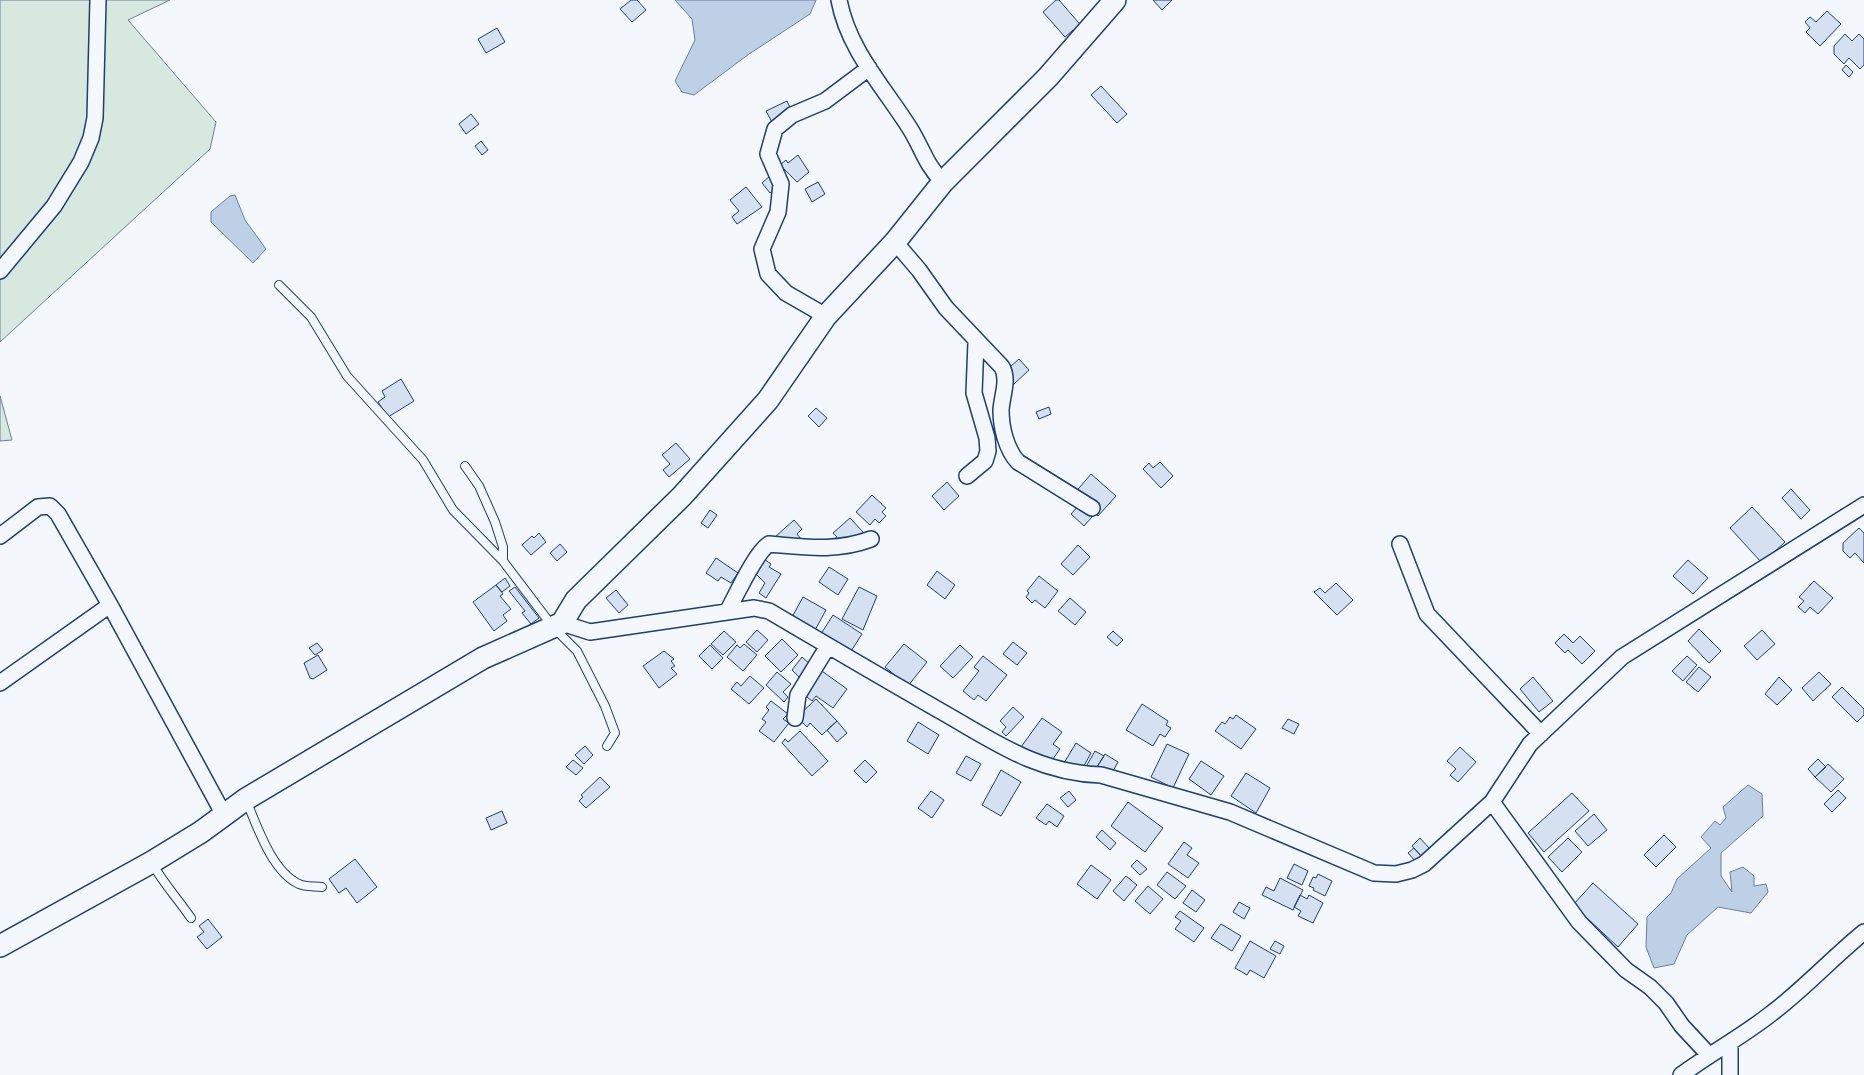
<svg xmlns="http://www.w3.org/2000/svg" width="1864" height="1075" font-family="'Archivo Narrow',sans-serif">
<rect width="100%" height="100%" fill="#f4f7fb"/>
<path fill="#d7e8df" stroke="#687fa3" d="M0,0H170L128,20L216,122L210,149L0,342Z
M0,396L12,440L0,441Z"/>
<path fill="#bed0e5" stroke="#687fa3" d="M675,0H816L810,14L749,54L694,95L682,92L675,81L695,40L692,19Z
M235,195L245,220L266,249L253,263L211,222V212L230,196Z
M1748,785L1762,794L1763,816L1721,853V876L1732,892L1730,872L1743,867L1754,876V886L1766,884L1768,892L1751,913L1718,907L1687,935L1674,964L1654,968L1646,947L1647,917L1671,893L1677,879L1711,848L1701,837L1715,821L1720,825L1726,818L1723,807Z"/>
<path fill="#d5e0f0" stroke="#1d3f73" d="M631,0H637L646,10L632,22L620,9Z
M1056,0H1059L1084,29L1077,35L1073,30L1065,37L1043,12Z
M1153,0H1172L1162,10Z
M1827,11L1841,24L1820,46L1806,32L1810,28L1805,22L1810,17L1816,22Z
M497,28L505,42L486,53L478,39Z
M1845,34L1852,41L1859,34L1864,39V65L1860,69L1849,58L1844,64L1834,54V46Z
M1846,65L1853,72L1849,77L1842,70Z
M1101,86L1127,114L1117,123L1091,95Z
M787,101L794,116L774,126L766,111Z
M471,114L479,124L466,134L459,124Z
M481,141L488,150L482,155L475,146Z
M798,155L809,172L797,182L780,165L786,160L788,163Z
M772,174L781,185L770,193L762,183Z
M818,182L825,194L812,202L805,189Z
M746,187L762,207L737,224L732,217L739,211L730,200Z
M1019,359L1029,370L1013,385L1002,374Z
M401,379L414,401L388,417L378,402L385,397L382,391Z
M1049,407L1051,414L1039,419L1036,412Z
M816,408L827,418L819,427L808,416Z
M676,443L690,459L669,477L663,470L670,464L662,455Z
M1160,462L1173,476L1161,488L1143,469L1149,463L1153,468Z
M1091,474L1116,496L1098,516L1073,495Z
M947,482L959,496L944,510L932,496Z
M1791,489L1810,510L1801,519L1782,498Z
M872,495L886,508L882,512L886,516L879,523L875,519L870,525L856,512Z
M1079,505L1093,516L1084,526L1071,514Z
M1752,507L1785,542L1762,563L1730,528Z
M710,510L717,515L708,528L701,523Z
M850,518L864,533L859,537L863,540L848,554L831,542L837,537L833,533Z
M794,520L802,529L797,534L801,539L787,551L775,537Z
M1859,528L1864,533V563L1855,553L1850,558L1843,551V543Z
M539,533L546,542L531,555L522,545L532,536L534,538Z
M560,544L567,552L557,561L550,553Z
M1078,545L1090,557L1073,575L1061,564Z
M716,558L738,573L731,583L721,577L718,581L706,573Z
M764,559L771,564L769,567L781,574L766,598L759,593L765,583L755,573Z
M1688,560L1708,578L1693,594L1673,576Z
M829,567L848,579L838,595L819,582Z
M937,571L955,585L945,599L927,585Z
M1039,576L1058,591L1045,608L1035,600L1032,603L1026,597L1029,593L1027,591Z
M505,578L510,586L502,592L496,585Z
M1814,581L1833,598L1818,614L1810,607L1805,613L1798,607L1804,601L1799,597Z
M1336,583L1353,600L1337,615L1314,592L1320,588L1325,593Z
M496,585L503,594L500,596L511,609L503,615L507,621L494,631L473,602Z
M515,587L539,618L531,624L522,613L525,611L509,591Z
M859,587L877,596L863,630L842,619Z
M616,590L628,605L619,613L606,598Z
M803,597L826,610L814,632L791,619Z
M1070,598L1086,612L1075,625L1058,611Z
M833,615L862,634L848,656L819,637Z
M1699,629L1721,651L1709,663L1688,641Z
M757,630L768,640L757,652L746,642Z
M1762,630L1775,644L1757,660L1744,646Z
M724,631L736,642L723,655L711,644Z
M1113,631L1123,640L1117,646L1107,637Z
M1564,634L1573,643L1580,636L1595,651L1582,664L1568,650L1565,653L1555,643Z
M782,639L798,655L781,672L765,656Z
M1013,642L1027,653L1017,665L1003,654Z
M317,643L323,650L315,655L309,648Z
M744,644L757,655L743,671L727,657L737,645L740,648Z
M904,644L927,662L908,686L885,667Z
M710,645L723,658L712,669L699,656Z
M960,645L973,657L953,678L940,666Z
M664,651L674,659L671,661L675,666L671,668L677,674L659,688L643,666Z
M318,655L327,670L313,679L310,678L304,663Z
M983,656L1007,675L986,701L978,695L974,700L963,691L979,671L974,667Z
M1687,656L1697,665L1683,681L1672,671Z
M802,657L811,665L799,677L792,670Z
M1699,667L1711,677L1698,692L1686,682Z
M819,669L847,689L833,708L816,696L812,701L802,693Z
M777,672L791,684L783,692L788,697L784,702L766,685Z
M1819,672L1831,684L1813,701L1802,688Z
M750,676L764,688L749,704L731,689L737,682L741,686Z
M1533,677L1553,701L1539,712L1520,689Z
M1779,677L1792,690L1777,705L1765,694Z
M1842,687L1864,709V715L1857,722L1832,697Z
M816,699L837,721L822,735L810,723L807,727L797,717Z
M771,701L788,714L783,719L789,723L774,742L759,731L766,722L762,719L769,710L766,707Z
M1142,704L1168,721L1166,725L1171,728L1165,737L1160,734L1153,746L1126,730Z
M1013,707L1024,717L1006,736L1002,732L1006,727L1000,721Z
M1236,715L1256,729L1241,749L1215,731L1222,722L1225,724L1230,717L1233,719Z
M1042,718L1062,732L1053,744L1060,749L1050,763L1040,761L1021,747Z
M1288,719L1299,724L1294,734L1282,728Z
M837,721L847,733L837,742L827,730Z
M918,722L939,735L928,754L907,741Z
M800,731L828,761L812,776L782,743L785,739L788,742Z
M1076,743L1091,753L1080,773L1064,763Z
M1167,744L1189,754L1173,788L1151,777Z
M585,746L593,755L584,764L575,755Z
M1460,747L1476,762L1458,782L1450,775L1456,769L1447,761Z
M1095,751L1104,756L1095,770L1087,765Z
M1105,754L1118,762L1112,773L1102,767L1099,772L1095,770Z
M966,756L981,764L971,781L956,773Z
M1818,759L1826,767L1815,777L1808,769Z
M573,760L583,768L576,775L566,767Z
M865,760L877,772L866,783L854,771Z
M1201,761L1224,776L1211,795L1189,779Z
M1828,764L1844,779L1831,792L1815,777Z
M1001,770L1021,782L1001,816L982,805Z
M1246,773L1270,788L1256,813L1231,796Z
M600,777L610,787L586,808L579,801L583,797L581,795Z
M1838,790L1846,798L1832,812L1824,804Z
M931,791L944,800L932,818L918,808Z
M1069,791L1076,800L1068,807L1060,798Z
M1572,793L1589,811L1544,852L1528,833Z
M1128,802L1163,828L1145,852L1111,826Z
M1047,804L1064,816L1057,827L1049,821L1046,825L1036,818Z
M502,811L507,823L491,830L486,818Z
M1594,814L1607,830L1588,846L1575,831Z
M1102,830L1116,843L1110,850L1096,837Z
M1664,835L1676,847L1656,867L1644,855Z
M1420,838L1430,849L1422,857L1412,846Z
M1568,838L1582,852L1562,872L1548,857Z
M1184,842L1192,848L1187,855L1199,863L1188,878L1168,864Z
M1414,848L1422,857L1416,862L1408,853Z
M355,859L377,887L357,903L346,888L339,893L329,879Z
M1137,860L1147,869L1140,875L1131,866Z
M1294,864L1308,871L1302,885L1287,878Z
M1091,865L1111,880L1097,899L1077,884Z
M1167,872L1186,886L1175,899L1157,885Z
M1318,874L1332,881L1325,896L1313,890L1314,888L1309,886L1313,877L1316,878Z
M1126,876L1137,885L1124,901L1113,891Z
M1280,878L1303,890L1293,910L1262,895L1266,887L1274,891Z
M1593,883L1638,924L1618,947L1573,905Z
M1148,886L1163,899L1150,914L1135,901Z
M1192,890L1205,900L1196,912L1183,903Z
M1300,895L1307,899L1309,895L1323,903L1313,923L1298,916L1301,911L1294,907Z
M1239,902L1250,908L1244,919L1233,912Z
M1180,911L1204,928L1194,942L1175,929L1181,921L1175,917Z
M208,919L222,937L207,949L197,937L204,932L199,926Z
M1221,924L1241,936L1232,951L1211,938Z
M1250,941L1276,956L1264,978L1250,970L1247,975L1235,968Z
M1275,941L1284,946L1280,954L1270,949Z"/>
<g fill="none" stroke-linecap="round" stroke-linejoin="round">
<g stroke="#1d3f73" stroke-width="10">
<path id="lane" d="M279,285L311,317L347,376L423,460L453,510L503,561
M465,466L479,486L495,522L503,547V561L553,627L577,651L605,706L615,733L607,746
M246,800C257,826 272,872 299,884C305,887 315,886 322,887
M152,863C163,883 178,899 191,918"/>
</g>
<g stroke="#1d3f73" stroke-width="18">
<path id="street" d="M839,0C848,49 883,86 909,127C922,147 925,164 943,182
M895,242L919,270L946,308L1002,367C1009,380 1002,395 1001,410C1001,427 1006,449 1018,462L1092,508
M0,271L54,206L81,162L91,138L95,118L98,0
M826,316L786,293L768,274L762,249L778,212L781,184L768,154L775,129L792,115L825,101L869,68
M967,476L985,461L988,451L987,438L974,393L976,342
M0,536L38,507L50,506L58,514L110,605L224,815
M1400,544L1427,614L1541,734
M727,612C736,596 755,553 769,544C805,547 836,552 871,539
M562,623L590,632L754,608L769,611C825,644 881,677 937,709C992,740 1036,773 1101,775L1230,812L1374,873L1396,874L1412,870L1424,864L1492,802L1530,744L1622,657L1864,505
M0,683L110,605
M795,718L798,695L828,646
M1492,802L1579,922L1626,970L1650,987L1666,1003L1682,1026L1709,1055
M1681,1075C1711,1053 1743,1036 1772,1013C1805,988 1832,958 1864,932
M1730,1075V1045"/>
</g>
<g stroke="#1d3f73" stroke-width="24">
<path id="secondary" d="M0,946L152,862L201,832L246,799L483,658L562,623L576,600L682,496L768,400L826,316L895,242L943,182L1048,77L1115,0"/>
</g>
<use href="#lane" stroke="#f4f7fb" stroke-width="8"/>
<use href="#street" stroke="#f4f7fb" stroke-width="15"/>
<use href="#secondary" stroke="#f4f7fb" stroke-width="21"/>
</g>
</svg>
